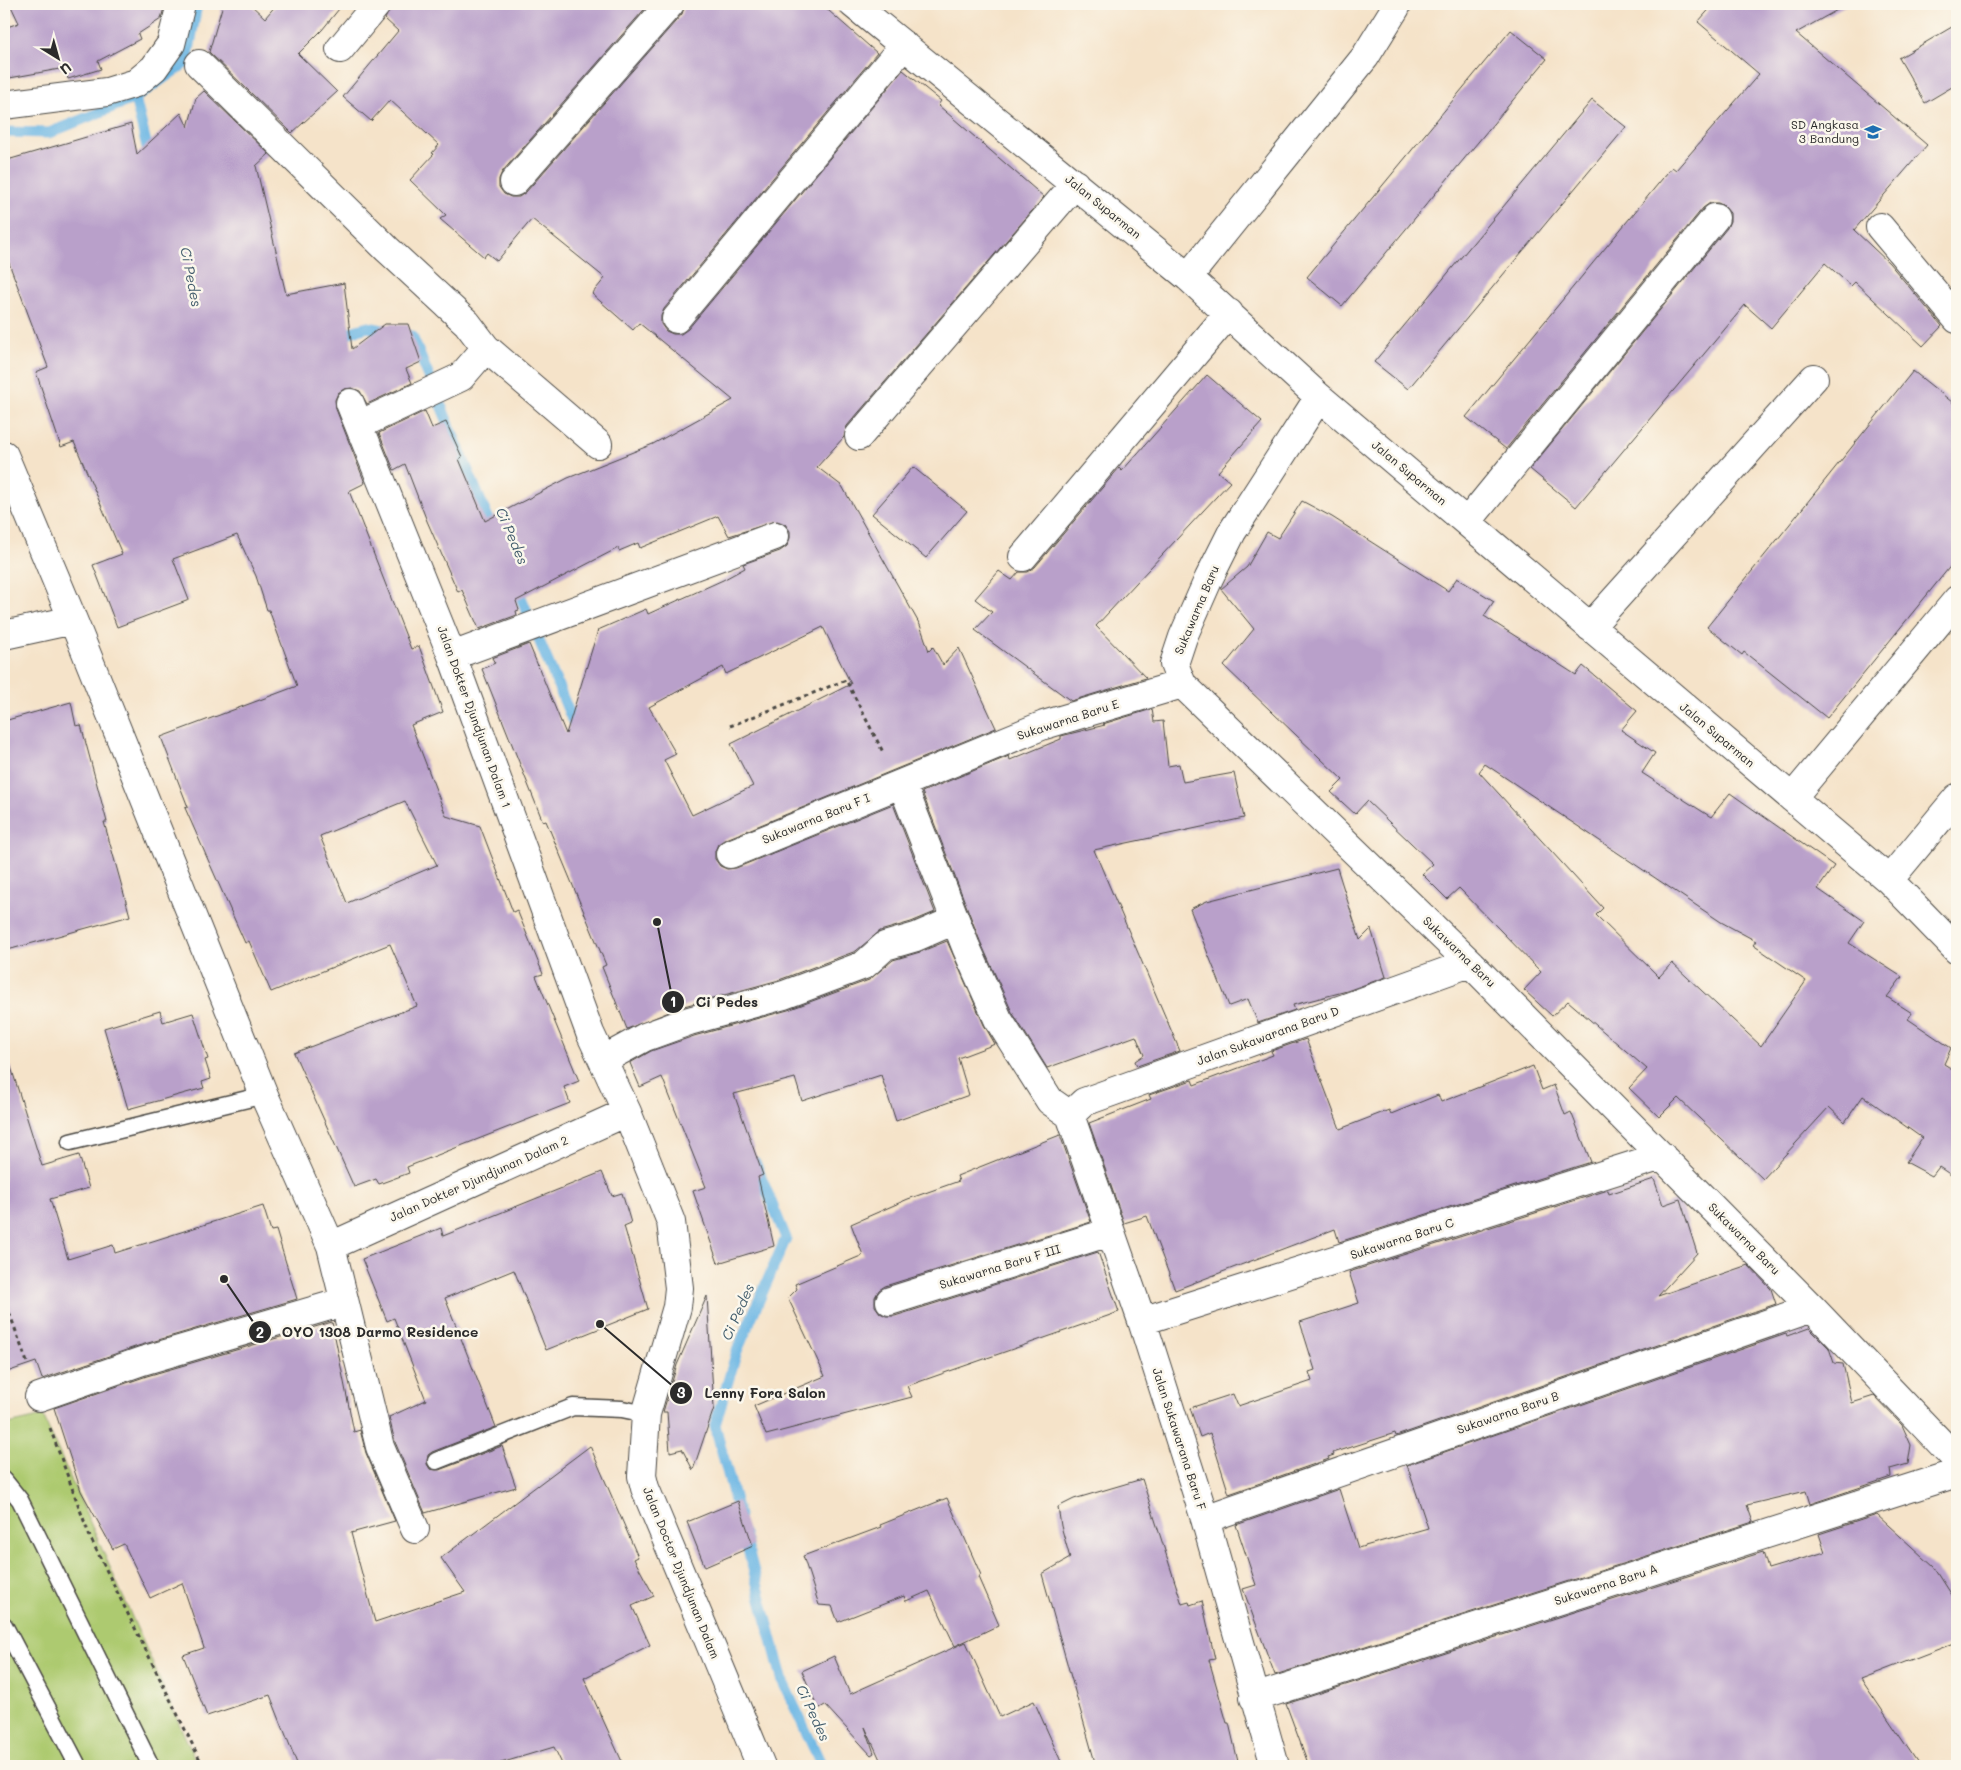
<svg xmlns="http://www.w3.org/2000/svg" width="1961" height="1770" font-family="Mali,sans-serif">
<rect width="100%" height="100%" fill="#fbf7ec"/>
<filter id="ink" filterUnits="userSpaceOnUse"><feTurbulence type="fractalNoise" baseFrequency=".02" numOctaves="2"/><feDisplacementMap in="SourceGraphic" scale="10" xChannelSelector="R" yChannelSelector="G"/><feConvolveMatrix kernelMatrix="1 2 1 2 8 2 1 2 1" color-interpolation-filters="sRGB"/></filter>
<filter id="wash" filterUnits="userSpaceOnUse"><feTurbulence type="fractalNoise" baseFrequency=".0096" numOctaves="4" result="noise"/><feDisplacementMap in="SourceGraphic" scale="20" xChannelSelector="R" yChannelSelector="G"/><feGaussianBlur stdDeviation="1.12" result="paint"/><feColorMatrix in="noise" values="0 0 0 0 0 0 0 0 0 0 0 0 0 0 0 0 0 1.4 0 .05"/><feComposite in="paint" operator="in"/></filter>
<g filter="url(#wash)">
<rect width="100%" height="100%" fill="#f5e3c9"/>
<path fill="#adca70" stroke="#6c7a4e" d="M43,1416L198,1766H4V1425Z"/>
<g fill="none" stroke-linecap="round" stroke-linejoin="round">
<path stroke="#6bb6e4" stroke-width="11" d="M135,98L150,159
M4,132L49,133L135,98L187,62L197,4
M336,336L368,327L412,336L494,533
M516,585L576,729
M739,1516L715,1425L737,1351L786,1238L755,1162
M744,1534L783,1682L822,1766"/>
</g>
<g id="blocks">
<path fill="#b9a0ca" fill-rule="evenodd" d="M10,4H165L161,19L138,34L140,39L98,61L101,69L68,79L65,68L4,79V28L19,23Z
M223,4H250L265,18L277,4H343L322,30L298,54L337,92L292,133L209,52Z
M392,4H649L502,172L499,179V187L504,194L511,197H519L526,192L682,14L685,4H821L877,53L664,309L661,316V324L666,331L673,334H681L688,329L903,70L941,101L938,105L1044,197L847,426L844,437L817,467L842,486L920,625L929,651L933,647L943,665L959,648L996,728L724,840L718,844L715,851V859L720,866L727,869L736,868L893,804L935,912L911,922L880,931L856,951L779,980L684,1006L627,1029L602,967L606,965L546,821L543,822L482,669L495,663L492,658L529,644L566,734L598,630L646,609L648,614L723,580L745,568L743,564L780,551L787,546L790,538V531L785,524L777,521L729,536L718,516L640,548L638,543L619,551L618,548L516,601L519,610L516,611L517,615L479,629L462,590L458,592L427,521L405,464L394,470L379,433L425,411L432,428L446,422L462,457L459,459L485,521L568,478L653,444L733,400L639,323L633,330L592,294L605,278L532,219L497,261L487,253L484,257L440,219L446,215L410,180L434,154L432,153L439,145L390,100L371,121L343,97L398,31L385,19ZM823,627L851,684L731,744L753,786L692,815L664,760L676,754L649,707L723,667L726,674Z
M1714,4H1848L1796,33L1927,145L1854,230L1889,263L1942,326L1923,346L1855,282L1851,286L1825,263L1771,328L1745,305L1576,507L1530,469L1727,228L1730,221V213L1724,206L1718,203H1710L1703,208L1506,449L1466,417L1672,167L1676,170L1759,74L1698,22Z
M1957,24V84L1925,103L1899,58Z
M1511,30L1547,59L1342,306L1307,277Z
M204,91L269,154L256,166L286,294L344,283L352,349L385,324H408L421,362L406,369L412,383L367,404L360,391L352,388L344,389L338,393L335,400L336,409L365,483L349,491L411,649L419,646L443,712L411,725L446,816L480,826L513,912L517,910L543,974L536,976L579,1081L564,1087L570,1103L407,1167L409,1173L379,1184L376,1179L354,1187L294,1053L417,1006L390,944L271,992L249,941L245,943L185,808L188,807L161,737L297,686L269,610H267L256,576L237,535L173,559L189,600L117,627L93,565L122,554L74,442L61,447L36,372L48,367L4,250V161L131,124L137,154L181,113L188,127L196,98ZM405,801L437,865L347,903L320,836Z
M1592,100L1626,127L1408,389L1374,362Z
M1913,371L1957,406V558L1827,718L1744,652L1742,655L1707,627Z
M1207,375L1262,422L1218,472L1230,482L1096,626L1146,678L1071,701L975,630L992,612L975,599L999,571L1012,580L1019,572H1028L1035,567L1119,468L1122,471Z
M913,467L967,511L926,558L872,514Z
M1302,501L1332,517L1448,591L1457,578L1494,601L1484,616L1576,675L1583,666L1637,711L1621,730L1655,753L1642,773L1711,817L1730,793L1834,866L1818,889L1864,921L1849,943L1902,977L1887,997L1912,1013L1908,1019L1951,1048L1944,1064L1957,1072V1179L1939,1167L1932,1176L1906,1162L1922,1138L1863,1096L1845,1122L1829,1107L1763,1179L1678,1098L1659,1117L1629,1088L1647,1069L1568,1001L1552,1016L1524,990L1541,972L1459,888L1447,899L1422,874L1433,864L1367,801L1355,814L1331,792L1343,780L1224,666L1254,629L1221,589L1247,567L1267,532L1278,538ZM1485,764L1721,922L1756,941L1753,945L1806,981L1761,1046L1672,963L1659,977L1596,915L1603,908L1479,772Z
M71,702L76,726L81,725L107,822H104L130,916L4,951V721Z
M1152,709L1154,722L1163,721L1168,766L1179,764L1183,782L1234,773L1244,818L1094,850L1180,1051L1137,1066L1135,1061L1144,1055L1136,1036L1047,1068L1012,1012L980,941L922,792L1009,756L1010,760L1061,739V736L1105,725L1103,724Z
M1337,868L1360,940L1371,929L1386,977L1347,991L1293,1005L1295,1010L1258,1023L1248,999L1229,1006L1190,909L1207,901Z
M947,941L984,1025L995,1044L958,1058L969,1095L896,1121L881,1075L802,1101L795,1078L734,1094L763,1175L758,1177L774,1246L718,1263L693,1191L706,1187L662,1077L640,1087L630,1063L651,1051L694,1036L788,1010L869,980L893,960L920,952Z
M160,1011L163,1022L193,1013L208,1059L205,1060L211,1079L202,1082L204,1088L128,1109L104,1028Z
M1306,1039L1340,1129L1389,1110L1391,1114L1438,1095L1441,1102L1533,1066L1542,1090L1554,1085L1565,1115L1571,1112L1591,1162L1339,1242L1335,1229L1175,1290L1147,1216L1124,1223L1089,1123L1151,1099L1149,1095L1192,1080L1194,1085L1273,1055L1271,1051Z
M11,1067L42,1166L79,1155L89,1188L50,1199L68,1259L113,1245L115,1253L263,1206L271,1231L276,1230L297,1299L138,1346L42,1379L36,1362L4,1373V1068Z
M1060,1135L1091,1222L885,1286L879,1290L875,1297V1306L880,1313L886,1316H895L1098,1252L1119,1312L907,1386L912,1397L766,1435L754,1406L825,1376L788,1298L797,1289L795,1284L863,1255L851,1224L908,1199L959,1181L957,1176Z
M602,1172L612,1196L622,1193L631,1223L624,1226L648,1309L546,1350L514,1270L445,1298L496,1427L432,1452L428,1455L427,1464L430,1469L439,1470L502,1446L516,1487L425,1513L395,1442L389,1417L426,1400L394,1318L387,1321L362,1259L441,1228L443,1236Z
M1654,1179L1663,1205L1680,1199L1697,1253L1658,1296L1748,1265L1771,1289L1776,1304L1396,1436L1395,1433L1333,1453L1334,1455L1328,1457L1329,1459L1229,1494L1210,1433L1200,1437L1190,1408L1233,1394L1238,1406L1312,1381L1309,1372L1315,1370L1300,1322L1359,1303L1349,1272L1608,1190L1609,1194Z
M707,1296L714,1408L693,1470L682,1449L670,1452L667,1412H663L677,1365Z
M332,1322L354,1432L360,1430L366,1453L395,1521L351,1533L375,1622L465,1592L441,1558L590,1446L638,1557L634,1559L654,1596L632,1606L650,1645L584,1678L624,1766H563L554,1747L491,1766H298L270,1695L207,1716L183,1655L204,1648L182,1583L150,1598L124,1544L113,1549L81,1491L54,1408L147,1376Z
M1809,1328L1829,1348L1834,1363L1843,1364L1852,1403L1874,1396L1902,1425L1911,1445L1908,1464L1890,1469L1891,1477L1810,1504L1806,1491L1747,1505L1753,1522L1275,1675L1243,1589L1256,1585L1236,1525L1339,1489L1358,1548L1428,1528L1407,1465L1786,1334L1787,1336Z
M1142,1479L1182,1604L1189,1602L1190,1605L1202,1601L1215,1659L1209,1660L1227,1723H1229L1239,1766H1096L1042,1574L1070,1558L1061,1526L1058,1507L1074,1499Z
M947,1498L981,1575L978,1577L999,1625L955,1646L929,1591L906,1601L904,1596L838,1622L832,1606L819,1605L803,1556L881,1527L880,1525Z
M738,1501L753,1546L705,1567L687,1522Z
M1877,1515L1934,1567L1957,1603V1642L1861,1679L1920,1766H1309L1286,1704L1763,1552L1768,1569L1825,1552L1819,1534Z
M966,1642L1000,1717L1034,1701L1063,1766H883L865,1727L874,1753L871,1755L825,1705L818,1709L802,1671L834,1656L850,1694Z"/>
</g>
</g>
<g filter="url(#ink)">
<use href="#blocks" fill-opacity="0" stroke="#494743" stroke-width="1"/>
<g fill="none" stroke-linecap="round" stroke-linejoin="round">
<g stroke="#494743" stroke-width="19">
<path id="lane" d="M70,1142L264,1095
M436,1461L573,1407L622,1409L646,1414
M4,1480L20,1500L151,1766
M4,1625L78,1766"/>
</g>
<g stroke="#494743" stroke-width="30">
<path id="street" d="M853,4L1188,277L1319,397L1889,880L1957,950
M340,49L377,4
M199,64L387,249L467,323L486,348L461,377L359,425
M4,105L107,92L136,83L154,68L171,44L181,4
M514,182L670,4
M1880,227L1957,319
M1188,277L1365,57L1396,7V4
M676,319L904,45
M486,348L598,444
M1319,397L1232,532L1209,578L1183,637L1174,664L1182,684L1470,963L1812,1308L1957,1460
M350,403L452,656L590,1033L627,1112L671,1222L679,1288L677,1307L646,1414L642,1476L645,1488L761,1766
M859,436L1075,184
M4,455L73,620L264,1095L331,1246L380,1447L415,1529
M1467,522L1715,218
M1023,557L1229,313
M1590,627L1814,378
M4,635L73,620
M452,656L775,536
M902,784L966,947L998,1019L1050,1101L1070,1115
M1792,798L1957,600
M730,854L1044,725L1182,684
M1889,880L1957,798
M603,1060L645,1037L689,1021L784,995L864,965L885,946L916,937L955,920
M1070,1115L1142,1321L1205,1519L1275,1766
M1070,1115L1084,1102L1470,963
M331,1246L627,1112
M890,1301L1110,1232
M1142,1321L1662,1156
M39,1397L142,1361L343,1302
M1205,1519L1812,1308
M1254,1698L1957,1473"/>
</g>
<path stroke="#494743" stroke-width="3" stroke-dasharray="4 4" stroke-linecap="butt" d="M730,726L846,680L884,754
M4,1298L28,1365
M50,1428L90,1537L203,1766"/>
<use href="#lane" stroke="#fff" stroke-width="16"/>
<use href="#street" stroke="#fff" stroke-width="28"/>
</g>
</g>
<defs>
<g id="school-bare" transform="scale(1.35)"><path d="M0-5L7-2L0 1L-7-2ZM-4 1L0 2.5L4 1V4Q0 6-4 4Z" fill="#1f6fb2" stroke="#fbf7ec" stroke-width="2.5" paint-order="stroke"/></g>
</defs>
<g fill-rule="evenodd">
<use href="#school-bare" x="1873" y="132"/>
</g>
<g text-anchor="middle" stroke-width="5" stroke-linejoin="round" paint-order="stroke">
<g font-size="12" fill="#2b2b2b" stroke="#fbf7ec" text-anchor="end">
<text x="1859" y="129">SD Angkasa<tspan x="1859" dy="14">3 Bandung</tspan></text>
</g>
<g font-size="12" fill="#2b2b2b" stroke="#fbf7ec">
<text transform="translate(1103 207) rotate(39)" y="4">Jalan Suparman</text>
<text transform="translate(1409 473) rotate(40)" y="4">Jalan Suparman</text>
<text transform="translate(1197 610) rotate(-67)" y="4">Sukawarna Baru</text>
<text transform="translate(474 717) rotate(70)" y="4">Jalan Dokter Djundjunan Dalam 1</text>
<text transform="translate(1068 720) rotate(-18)" y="4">Sukawarna Baru E</text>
<text transform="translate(1717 735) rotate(40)" y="4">Jalan Suparman</text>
<text transform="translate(816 819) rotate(-22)" y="4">Sukawarna Baru F I</text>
<text transform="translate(1459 952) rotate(44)" y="4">Sukawarna Baru</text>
<text transform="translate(1268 1036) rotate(-20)" y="4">Jalan Sukawarana Baru D</text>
<text transform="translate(479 1179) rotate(-24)" y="4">Jalan Dokter Djundjunan Dalam 2</text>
<text transform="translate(1402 1239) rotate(-18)" y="4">Sukawarna Baru C</text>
<text transform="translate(1744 1239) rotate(45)" y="4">Sukawarna Baru</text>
<text transform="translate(1000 1267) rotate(-17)" y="4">Sukawarna Baru F III</text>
<text transform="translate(1508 1413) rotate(-19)" y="4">Sukawarna Baru B</text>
<text transform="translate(1179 1439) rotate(72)" y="4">Jalan Sukawarana Baru F</text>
<text transform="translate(681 1573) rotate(68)" y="4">Jalan Doctor Djundjunan Dalam</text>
<text transform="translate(1606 1585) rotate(-18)" y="4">Sukawarna Baru A</text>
</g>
<g font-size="14" font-style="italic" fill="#415c6c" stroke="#fbf7ec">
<text transform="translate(191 277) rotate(79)" y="5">Ci Pedes</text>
<text transform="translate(512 536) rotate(67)" y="5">Ci Pedes</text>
<text transform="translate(738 1312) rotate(-66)" y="5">Ci Pedes</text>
<text transform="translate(813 1713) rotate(65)" y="5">Ci Pedes</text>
</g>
</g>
<path fill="none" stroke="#2b2b2b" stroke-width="2" d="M657 922L673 1002M224 1279L260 1332M600 1324L681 1393"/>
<g fill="#2b2b2b" stroke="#fbf7ec" stroke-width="2">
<circle cx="657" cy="922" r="5"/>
<circle cx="224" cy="1279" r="5"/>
<circle cx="600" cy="1324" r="5"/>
<circle cx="673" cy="1002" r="12"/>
<circle cx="260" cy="1332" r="12"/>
<circle cx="681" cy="1393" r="12"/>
</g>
<g font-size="15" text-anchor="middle" font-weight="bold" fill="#fff">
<text x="673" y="1007">1</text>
<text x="260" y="1338">2</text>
<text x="681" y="1398">3</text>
</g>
<g font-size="14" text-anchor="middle" font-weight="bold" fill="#2b2b2b" stroke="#fbf7ec" stroke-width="5" stroke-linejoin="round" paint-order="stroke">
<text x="727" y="1007">Ci Pedes</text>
<text x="380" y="1337">OYO 1308 Darmo Residence</text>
<text x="765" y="1398">Lenny Fora Salon</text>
</g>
<rect width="1961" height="1770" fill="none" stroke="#fbf7ec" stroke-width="20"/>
<g transform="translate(58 58) rotate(143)" stroke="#fbf7ec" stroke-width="4" paint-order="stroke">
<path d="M0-4L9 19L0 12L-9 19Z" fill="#2b2b2b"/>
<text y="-8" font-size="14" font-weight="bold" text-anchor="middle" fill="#2b2b2b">U</text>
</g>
</svg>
